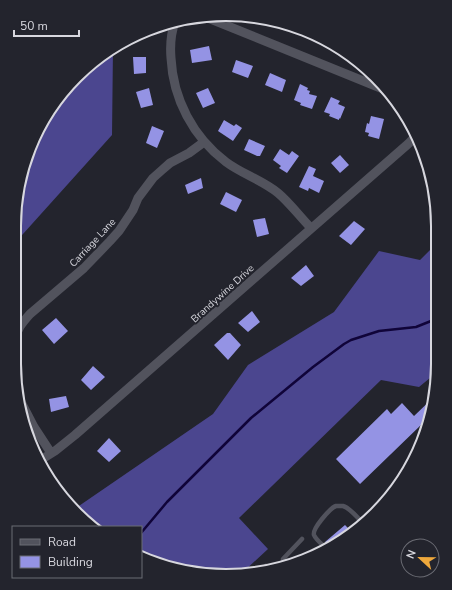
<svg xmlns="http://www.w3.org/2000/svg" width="452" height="590" font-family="'Nunito Sans',sans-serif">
<rect width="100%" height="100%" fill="#23242d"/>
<path fill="#4b468f" d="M113,48L112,135L14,244V212L21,171L58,97L108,50Z
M436,244V373L419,387L381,380L239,518L268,549L241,574L226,576L213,574L207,569L203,573L171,569L141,556V527H93L76,514L73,510L213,414L248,365L334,312L379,251L420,260Z"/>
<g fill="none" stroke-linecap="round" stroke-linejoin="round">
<path stroke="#100439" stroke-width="2.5" d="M141,533L167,502L251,418L313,367L344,344L351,340L379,331L416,327L431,321L436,318"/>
</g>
<path fill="#9493e4" d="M209,46L212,60L192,63L190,50Z
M133,57H146V73L134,74Z
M236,60L253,66L248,78L232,72Z
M270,73L286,80L282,92L265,85Z
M300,84L308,88L307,90L310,91L309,94L317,96L312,109L300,105L301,103L294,100Z
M149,88L153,105L141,108L136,92Z
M208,88L215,103L203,108L196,93Z
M331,97L340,101L338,104L345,107L340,119L339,118V120L329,116L330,114L324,112Z
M371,116L384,119L379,139L368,136L369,133L365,132L367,123L369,124Z
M224,120L234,126L236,124L242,128L233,141L218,131Z
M152,126L164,131L157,148L146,143Z
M249,139L265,146L260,156H257L244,150Z
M280,149L289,155L292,151L299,156L287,173L279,168L281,166L273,160Z
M340,155L349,165L340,173L331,163Z
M309,166L316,169L313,176L324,181L319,193L309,188L308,191L299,187Z
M201,178L203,188L188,194L185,185Z
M226,192L242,200L236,212L220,204Z
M265,218L269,234L257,237L253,220Z
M354,221L365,229L351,245L339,236Z
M306,265L314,276L301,286L291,278Z
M252,311L260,322L248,332L238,323Z
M56,318L68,331L54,344L42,330Z
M227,333H230L241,345L228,360L214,345Z
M93,366L105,377L91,390L81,380Z
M436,395L427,429L422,424L360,484L336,459L387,409L391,414L402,403L414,416Z
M66,396L69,407L51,412L49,399Z
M109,438L121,451L109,462L97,451Z
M345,525L352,532L344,540L330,547L325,542Z"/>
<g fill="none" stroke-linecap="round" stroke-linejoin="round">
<path stroke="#52535d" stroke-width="4.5" d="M327,549C323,545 316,540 314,535C312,529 330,508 336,506C337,506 342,506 343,506C350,508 357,517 362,522
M266,566L269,569
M289,566L283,559L302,539"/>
<path stroke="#52535d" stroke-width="9" d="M208,18L383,89
M175,22C171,33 170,46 171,58C173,99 193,137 226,162C242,174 262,180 278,193C290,203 300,217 311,228
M14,341C17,329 22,323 30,314L84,268L110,241L119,231L133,210L138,198L153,178L162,170L170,163L189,153L204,142
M19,398L34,427L51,453
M39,461L55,451L75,435L408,144L416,136"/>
</g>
<g text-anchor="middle" stroke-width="4" stroke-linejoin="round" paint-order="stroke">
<g font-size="10" fill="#d7d7de" stroke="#23242d">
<text transform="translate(92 242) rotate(-47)" y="4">Carriage Lane</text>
<text transform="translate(222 293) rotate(-42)" y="4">Brandywine Drive</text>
</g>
</g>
<path d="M0 0H452V590H0ZM226 21H226A205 205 0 0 1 431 226V364A205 205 0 0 1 226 569H226A205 205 0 0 1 21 364V226A205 205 0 0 1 226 21Z" fill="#23242d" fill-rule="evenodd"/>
<path fill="none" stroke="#d7d7de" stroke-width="2" d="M226 21H226A205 205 0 0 1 431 226V364A205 205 0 0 1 226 569H226A205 205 0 0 1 21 364V226A205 205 0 0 1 226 21Z"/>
<rect x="12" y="526" width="130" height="52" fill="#23242d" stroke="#6b6c74"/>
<rect x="20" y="539" width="20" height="6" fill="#52535d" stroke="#6b6c74"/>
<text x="48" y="546" font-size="12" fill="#d7d7de">Road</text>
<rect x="20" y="556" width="20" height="12" fill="#9493e4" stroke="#6b6c74"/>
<text x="48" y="566" font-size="12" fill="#d7d7de">Building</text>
<g transform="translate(420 558) rotate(292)"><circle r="19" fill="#23242d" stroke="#6b6c74"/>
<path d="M0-3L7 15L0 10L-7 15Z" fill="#eea83c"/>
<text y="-6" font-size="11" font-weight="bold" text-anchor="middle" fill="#d7d7de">N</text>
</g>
<path d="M14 30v6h65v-6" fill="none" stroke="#d7d7de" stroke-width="2"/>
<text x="20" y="30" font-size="12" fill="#d7d7de" stroke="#23242d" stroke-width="3" paint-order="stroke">50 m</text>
</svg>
